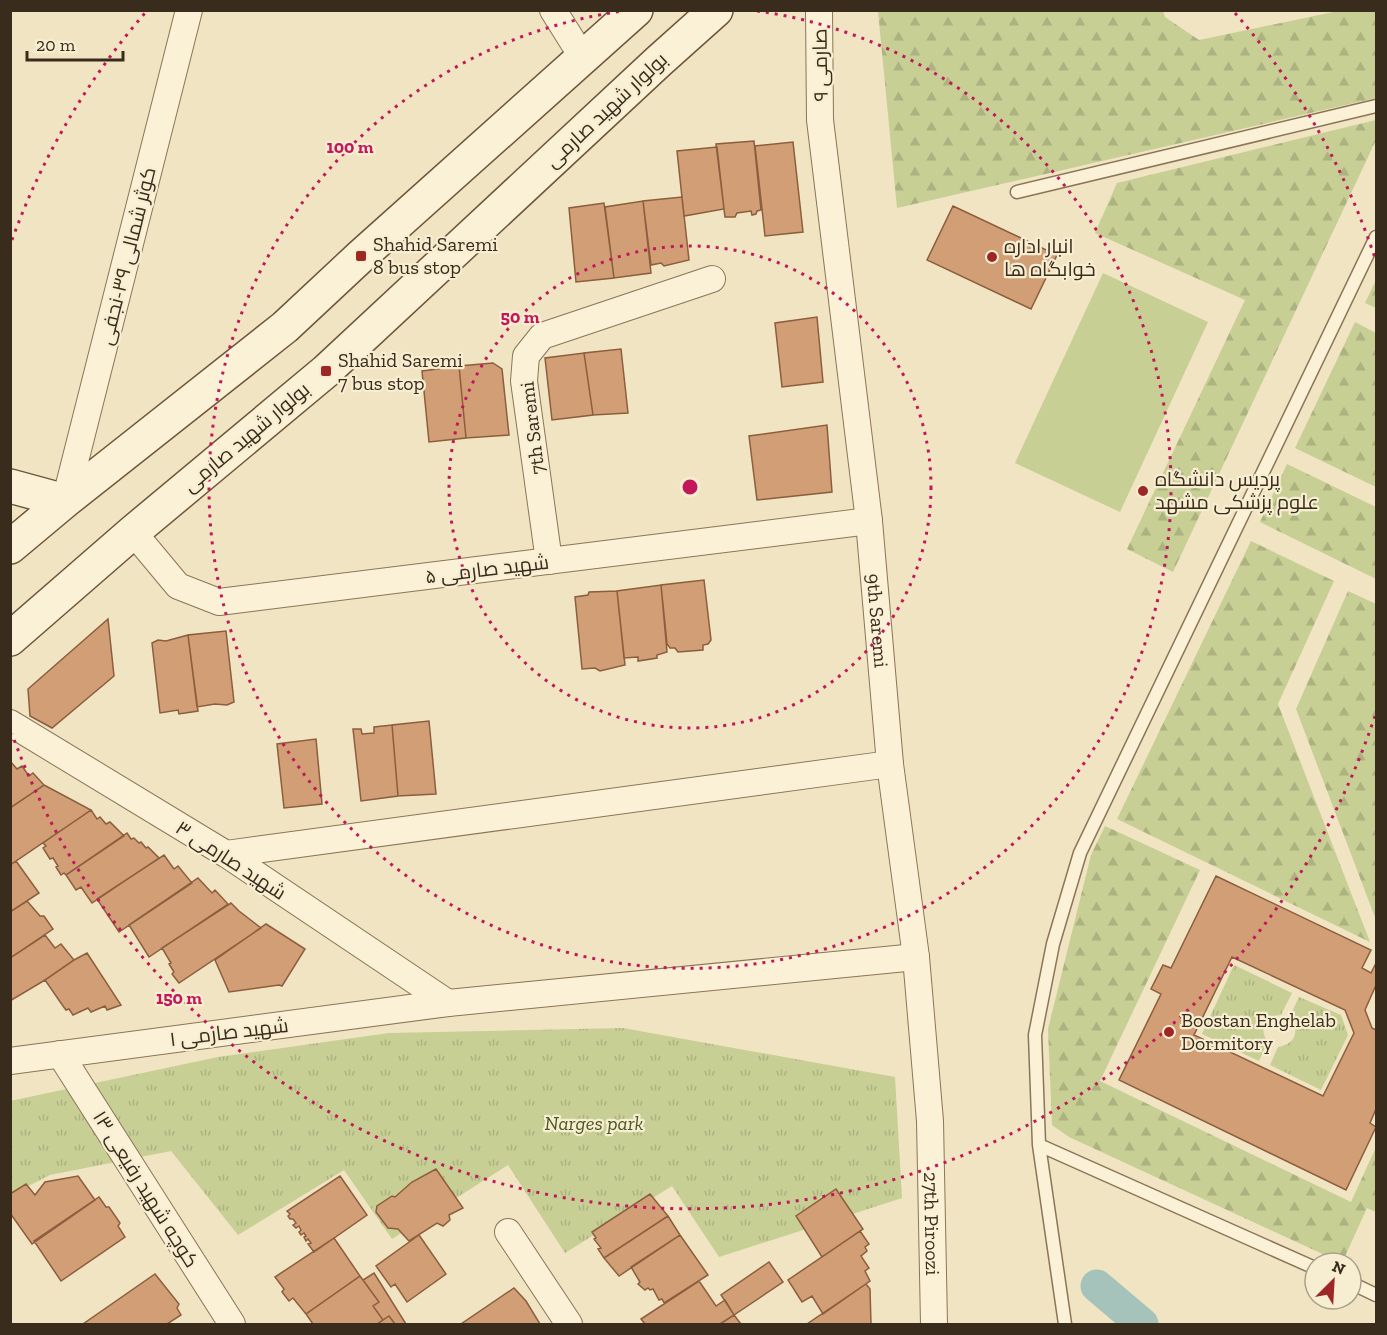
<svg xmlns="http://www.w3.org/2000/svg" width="1387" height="1335" font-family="'Zilla Slab',Cairo,serif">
<defs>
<pattern id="grass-tufts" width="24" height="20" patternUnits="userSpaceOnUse" patternTransform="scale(1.5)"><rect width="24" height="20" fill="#c7cf95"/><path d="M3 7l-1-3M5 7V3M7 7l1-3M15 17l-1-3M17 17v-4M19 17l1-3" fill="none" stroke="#acb280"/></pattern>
<pattern id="forest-firs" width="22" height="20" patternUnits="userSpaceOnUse" patternTransform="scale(1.5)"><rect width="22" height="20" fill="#c7cf95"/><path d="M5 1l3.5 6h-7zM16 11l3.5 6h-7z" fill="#acb280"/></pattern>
</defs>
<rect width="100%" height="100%" fill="#f0e4c2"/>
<path fill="url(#grass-tufts)" d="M1234,965L1292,993L1281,1015C1265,1016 1258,1029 1268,1042L1259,1061L1202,1034Z
M1299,997L1341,1015L1348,1035L1321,1090L1270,1065L1278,1047C1295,1045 1301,1030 1289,1018Z
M623,1028L895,1077L902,1198L719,1257L672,1186L565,1253L508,1165L392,1239L344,1170L238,1235L171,1151L50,1175L11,1195L10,1101L218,1057L389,1033Z"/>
<path fill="url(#forest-firs)" d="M878,11H1163L1165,17L1199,40L1338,11H1376V98L897,208Z
M1376,120V140L1173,572L1127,549L1245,300L1095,233L1117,183Z
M1376,280V308L1365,303Z
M1355,322L1376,333V487L1295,448Z
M1287,464L1376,507V579L1260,522Z
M1251,541L1334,581L1278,704L1370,942L1117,819Z
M1348,591L1376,604V920L1296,709Z
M1105,826L1200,870L1100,1081L1351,1202L1376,1147V1212L1367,1208L1342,1263L1069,1137L1052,1125L1048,1029L1091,855Z"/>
<path fill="#c7cf95" d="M1103,273L1208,322L1120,512L1015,463Z"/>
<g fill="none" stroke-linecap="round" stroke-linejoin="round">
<path stroke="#a5c3bb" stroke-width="33" d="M1097,1286L1142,1324"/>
</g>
<path fill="#d19e76" stroke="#8c5e3d" stroke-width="1.5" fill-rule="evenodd" d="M754,141L761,210L757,211L756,214L752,215L751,211L737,213L735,217H725L716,144Z
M793,142L803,232L765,236L755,146Z
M717,147L724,209L684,216L677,151Z
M682,197L689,260L664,266L661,263L651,265L643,201Z
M643,201L651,273L614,278L605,207Z
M604,203L614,278L576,282L569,208Z
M953,206L1057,255L1031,309L927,260Z
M817,317L823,382L782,387L775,323Z
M621,349L628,413L593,415L584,353Z
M584,353L593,415L552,420L545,358Z
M493,363L502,369L509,435L466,438L459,366Z
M459,366L466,438L429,442L422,371Z
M827,425L832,492L757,500L749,436Z
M704,580L711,640L708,644L703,645V650L678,652L675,648H670L667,644L661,585Z
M661,585L667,652L657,655V658L638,661V657L624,658L617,591Z
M617,591L625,665L600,671L595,668L582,669L575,597L588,595L589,592Z
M108,619L114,676L52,728L30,716L28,689Z
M226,631L234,702L227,705L215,704L197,707L188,635Z
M188,635L198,711L179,714L178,710L160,713L152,643L158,640L166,641Z
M429,721L436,794L398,796L392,725Z
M392,725L398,796L361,801L353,729H361L362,734L374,733V727Z
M316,739L322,804L284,808L277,744Z
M10,761L17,769L22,766L29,776L33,773L44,785L10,808Z
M44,785L91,810L10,865V808Z
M91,810L97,819L100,817L106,824L110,822L124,836L66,875L64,873L61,875L56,867L58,866L53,858L50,859L43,848L46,846L43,843Z
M127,833L131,839L134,838L139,843L141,842L146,848L148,847L159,858L92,903L81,887L76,890L66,875Z
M164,855L174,869L178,866L192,883L119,932L97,899Z
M16,861L39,893L10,912V865Z
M1216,876L1371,950L1362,968L1371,973L1376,963V985L1365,1010L1372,1028L1376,1030V1109L1370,1123L1376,1127L1346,1190L1119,1080L1161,994L1151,989L1163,965L1171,968ZM1232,957L1345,1010L1354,1033L1323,1096L1194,1035Z
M198,878L212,893L215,890L228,904L149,957L129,925Z
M27,901L40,916H44L53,929L10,958V912Z
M231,903L239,911L261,928L179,983L172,974L174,972L169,964L171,963L162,948Z
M266,924L305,949L282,986L279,985L229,992L215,960Z
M45,935L55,948L61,944L74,960L45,980L10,1001V958Z
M87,953L121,1005L107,1010L105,1006L91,1012L88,1008L73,1015L69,1009L66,1010L63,1006L45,980L74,960Z
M436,1169L463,1208L449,1215L450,1220L443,1226L437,1223L409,1241L398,1229L388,1228L376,1212L377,1206L392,1196L395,1197L412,1182Z
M78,1176L95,1200L32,1244L10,1213V1194L26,1184L35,1195L45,1182Z
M340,1176L367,1215L314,1252L308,1244L311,1243L308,1239L306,1241L304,1237L306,1236L304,1233L301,1235L299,1232L301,1230L299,1226L296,1228L293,1225L296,1223L293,1219H290L288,1216L290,1214L287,1211Z
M836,1189L863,1229L822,1257L796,1216Z
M650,1194L668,1216L604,1258L598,1249L601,1248L594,1239L596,1238L592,1232Z
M99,1197L106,1207H109L120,1223L118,1226L125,1237L61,1281L34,1241Z
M668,1216L680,1235L619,1276L604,1258Z
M860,1231L869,1244L865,1247L867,1251L861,1256L869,1268L865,1271L870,1281L823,1314L812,1296L802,1302L788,1280Z
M419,1235L446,1274L407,1302L395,1284L391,1287L376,1266Z
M680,1235L708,1275L664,1303L662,1299L659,1300L653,1289L650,1290L648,1288L645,1290L638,1284L640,1282L631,1267Z
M334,1238L360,1276L306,1314L293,1298L289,1301L282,1292L284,1289L275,1277Z
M769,1262L783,1282L734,1315L721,1295Z
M374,1273L406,1324H395L389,1316L383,1320L373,1306L379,1302L363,1280Z
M155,1274L179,1304L177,1308L181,1315L167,1324H83Z
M360,1276L379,1302L373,1306L383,1320L377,1324H313L306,1314Z
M699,1281L716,1306L725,1300L734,1315L720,1324H645L641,1319Z
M866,1284L870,1289L871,1324H807Z
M514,1288L526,1301L540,1324H461Z
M734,1315L741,1324H720Z
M389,1316L395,1324H377Z"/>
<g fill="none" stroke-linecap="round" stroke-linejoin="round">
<g stroke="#8b7558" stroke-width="15">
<path id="lane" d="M1017,192L1376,106
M1039,1145L1315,1268
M1351,1283L1376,1295
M1065,1324L1039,1145L1035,1035L1053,944L1080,853L1376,237"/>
</g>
<g stroke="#8b7558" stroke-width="28">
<g id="street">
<path d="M553,10L583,58"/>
<path id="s1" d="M819,10L820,120L869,521L890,764L916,957L930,1121L934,1324"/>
<path d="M65,501L189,10"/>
<path d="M133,532L178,586L219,602L869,521"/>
<path d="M549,561L524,381L526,356L542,336L712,279"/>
<path d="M10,723L226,854L448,1003"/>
<path d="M226,854L890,764"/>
<path d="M60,1054L232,1324"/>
<path d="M10,1061L448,1003L916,957"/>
<path d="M508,1232L569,1324"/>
</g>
</g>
<g stroke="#6d563b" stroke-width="36">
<path id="secondary" d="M10,486L65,501
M10,547L65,501L285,327L361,256L636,10
M10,639L133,532L326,371L659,61L716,10"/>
</g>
<use href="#lane" stroke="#fbf1d6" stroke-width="12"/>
<use href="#street" stroke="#fbf1d6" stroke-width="26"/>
<use href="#secondary" stroke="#fbf1d6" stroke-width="33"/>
</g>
<g fill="none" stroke="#c2185b" stroke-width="3" stroke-dasharray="3 6">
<circle cx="690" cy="487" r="241"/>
<path d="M757 11A481 481 0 1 1 623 11"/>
<path d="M1375 716A722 722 0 0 1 12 734M12 240A722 722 0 0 1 145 13M1235 13A722 722 0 0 1 1375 258"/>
</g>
<g fill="#9e2725" stroke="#f7eed2" stroke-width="2">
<rect x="355" y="250" width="12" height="12" rx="3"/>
<circle cx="992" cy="257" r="6"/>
<rect x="320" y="365" width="12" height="12" rx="3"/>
<circle cx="1143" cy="491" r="6"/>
<circle cx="1169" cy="1032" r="6"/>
</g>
<g text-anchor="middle" stroke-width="4.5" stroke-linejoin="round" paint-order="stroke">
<g font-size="20" fill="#3a2c1d" stroke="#f7eed2">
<text transform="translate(820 65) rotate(-91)" y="7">صارمی ۹</text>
<text transform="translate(606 110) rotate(-43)" y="7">بولوار شهید صارمی</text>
<text transform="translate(127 256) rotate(-76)" y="7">کوثر شمالی ۳۹-نجفی</text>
<text transform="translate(532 428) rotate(-97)" y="7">7th Saremi</text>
<text transform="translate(246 437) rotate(-40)" y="7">بولوار شهید صارمی</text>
<text transform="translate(487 569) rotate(-7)" y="7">شهید صارمی ۵</text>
<text dy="7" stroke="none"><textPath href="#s1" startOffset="614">9th Saremi</textPath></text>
<text transform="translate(231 860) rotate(33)" y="7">شهید صارمی ۳</text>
<text transform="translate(229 1032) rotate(-7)" y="7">شهید صارمی ۱</text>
<text transform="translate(146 1189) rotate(58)" y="7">کوچه شهید رفیعی ۱۳</text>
<text dy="7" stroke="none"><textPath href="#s1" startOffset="1220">27th Piroozi</textPath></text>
</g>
<g font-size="20" fill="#3a2c1d" stroke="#f7eed2" text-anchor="start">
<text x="373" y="251">Shahid Saremi<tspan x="373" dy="23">8 bus stop</tspan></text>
<text x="1004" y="253">انبار اداره<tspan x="1004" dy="23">خوابگاه ها</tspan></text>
<text x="338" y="367">Shahid Saremi<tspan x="338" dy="23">7 bus stop</tspan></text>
<text x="1155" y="486">پردیس دانشگاه<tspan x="1155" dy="23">علوم پزشکی مشهد</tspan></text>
<text x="1181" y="1027">Boostan Enghelab<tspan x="1181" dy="23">Dormitory</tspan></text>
</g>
<g font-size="20" font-style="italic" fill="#495823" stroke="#f7eed2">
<text x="594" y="1130">Narges park</text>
</g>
</g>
<circle cx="690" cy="487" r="9" fill="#c2185b" stroke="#f7eed2" stroke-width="3"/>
<g font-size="18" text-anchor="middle" font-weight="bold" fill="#c2185b" stroke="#f7eed2" stroke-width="4.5" stroke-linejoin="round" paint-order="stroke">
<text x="350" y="153">100 m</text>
<text x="520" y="323">50 m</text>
<text x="179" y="1004">150 m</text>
</g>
<rect width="1387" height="1335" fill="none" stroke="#3a2c1d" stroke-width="24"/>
<g transform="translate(1333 1281) rotate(24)"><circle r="28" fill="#f7eed2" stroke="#aba08a" stroke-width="1.5"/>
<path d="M0-4.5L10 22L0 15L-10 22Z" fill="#9e2725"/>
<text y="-9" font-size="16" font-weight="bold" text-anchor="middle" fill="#3a2c1d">N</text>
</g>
<path d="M27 51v9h96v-9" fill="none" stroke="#3a2c1d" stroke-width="3"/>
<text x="36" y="51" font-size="18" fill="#3a2c1d" stroke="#f7eed2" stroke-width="4.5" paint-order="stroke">20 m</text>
</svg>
